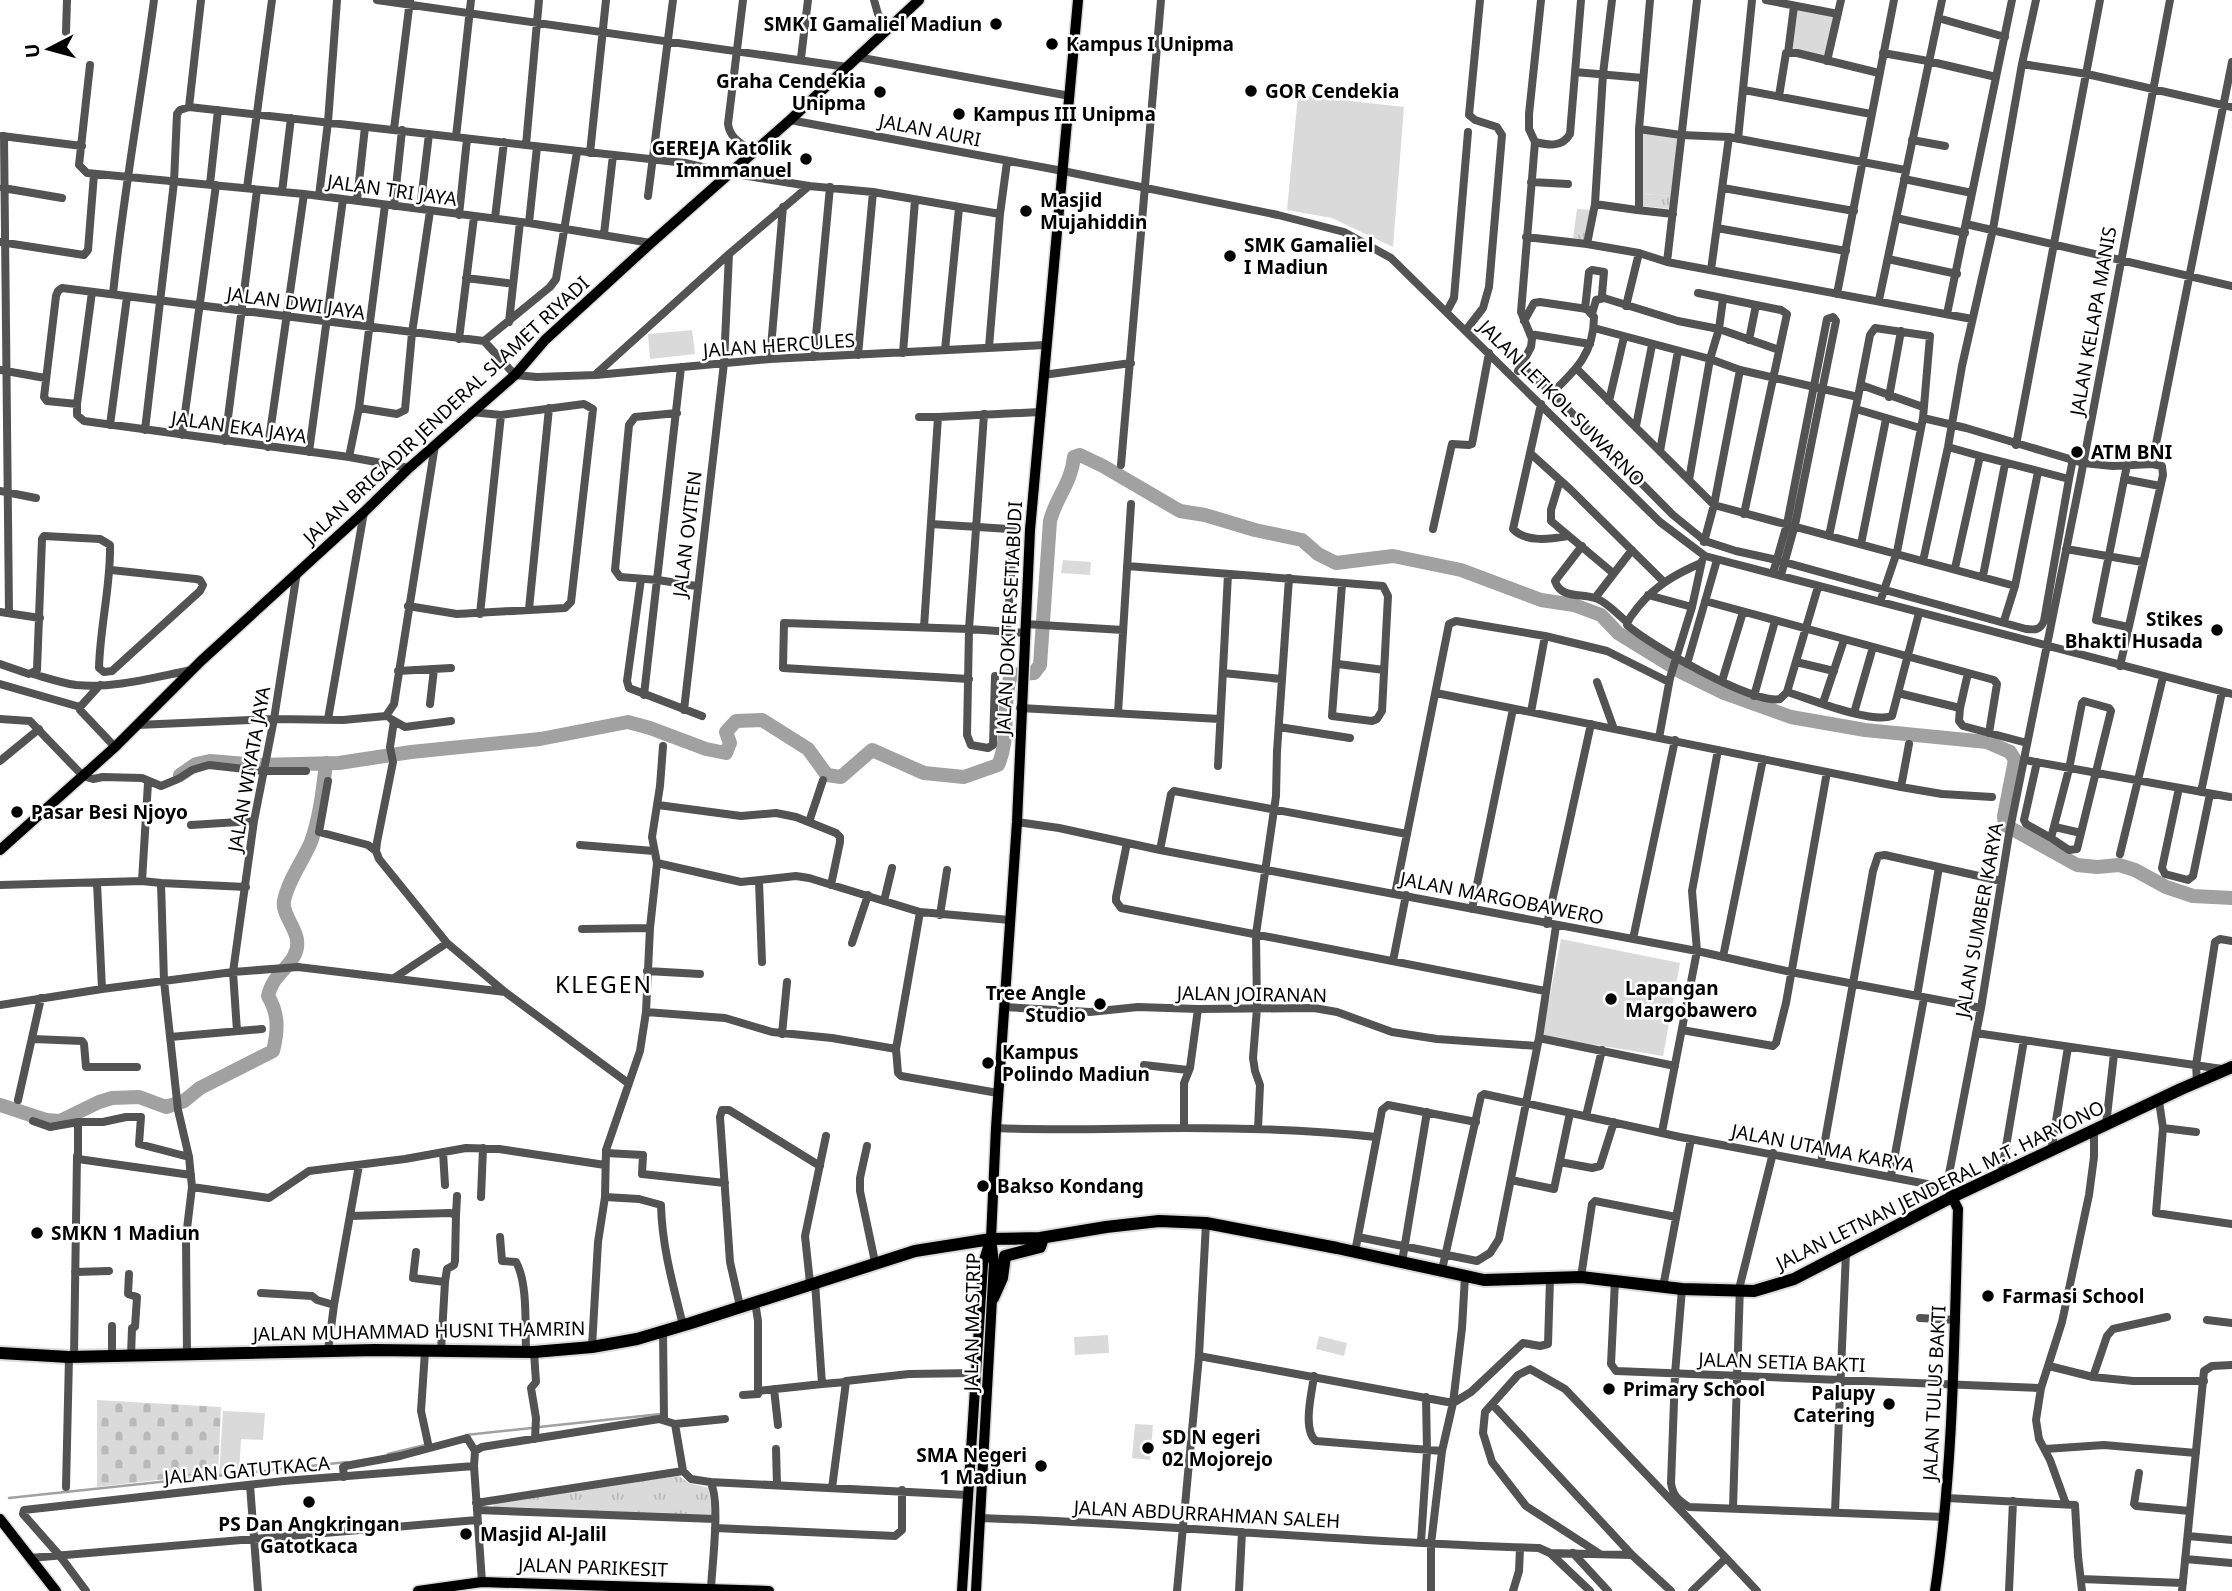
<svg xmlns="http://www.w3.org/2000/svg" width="2232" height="1591" font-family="'Noto Sans',sans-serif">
<defs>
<pattern id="cemetery-stones" width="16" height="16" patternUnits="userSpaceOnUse" patternTransform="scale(1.75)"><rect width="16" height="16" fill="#dadada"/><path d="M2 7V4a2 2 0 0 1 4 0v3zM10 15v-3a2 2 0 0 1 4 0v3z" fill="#b9b9b9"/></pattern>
<pattern id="park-tufts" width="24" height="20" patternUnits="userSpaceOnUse" patternTransform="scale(1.75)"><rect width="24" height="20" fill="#dadada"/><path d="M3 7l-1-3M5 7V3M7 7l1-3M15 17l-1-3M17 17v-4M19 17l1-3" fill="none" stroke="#b9b9b9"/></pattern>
</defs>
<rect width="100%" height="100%" fill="#fff"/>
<path fill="#dadada" d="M1796,8L1834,15L1826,59L1790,51Z
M1298,95L1404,107L1393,247L1332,218L1287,210Z
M1641,132L1677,137L1672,196L1641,194Z
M692,330L695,354L650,359L648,334Z
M1063,560L1091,562L1090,575L1061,573Z
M1561,939L1680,963L1663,1056L1542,1036Z
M1108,1335L1109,1353L1075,1355L1074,1337Z
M1319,1336L1347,1343L1344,1356L1316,1349Z
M223,1411L265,1413L263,1440L241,1439L239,1473L219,1476Z
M1135,1424L1153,1425L1150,1460L1132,1458Z"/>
<path fill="url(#cemetery-stones)" d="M97,1400L221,1407L218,1473L97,1487Z"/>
<path fill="url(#park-tufts)" d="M1641,194L1672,196L1671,209L1641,206Z
M1577,209L1592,210L1586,240L1573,238Z
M679,1476L689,1483L709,1488L712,1516L494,1508L493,1502L545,1493Z"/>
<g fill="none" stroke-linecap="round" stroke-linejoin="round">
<path stroke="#a1a1a1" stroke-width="2.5" d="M539,1427L661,1414
M466,1435L532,1428
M388,1454L425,1445
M9,1498L347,1462"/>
<path stroke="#a1a1a1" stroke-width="14" d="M180,775L196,764L210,761L258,765L339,763L411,752L540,739L628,722L650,728L706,749L726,753L730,743L726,732L736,721L762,720L808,749L827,775L841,777L872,750L924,773L964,777L998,765C1011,737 1001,704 1011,675L1034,673L1040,665L1050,521C1056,497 1071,484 1074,457L1080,455L1103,466L1180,511L1205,515L1255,530L1302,540L1318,554L1336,563L1393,556L1461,570L1541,600L1574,605L1601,615L1618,633L1683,673L1724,693L1791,717L1865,730L1987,742L2010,752L2015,760L2004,816L2005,825L2077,865L2097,867L2119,865L2135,870L2166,887L2193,896L2232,898
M0,1105L46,1120L60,1121L99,1102L112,1098L139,1097L166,1107L184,1101L200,1088L273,1051C278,1031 279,1014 268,996C273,975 286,971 294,956C306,934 281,918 284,901C288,880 303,861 311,842C320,817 323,789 326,763"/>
<g stroke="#dbdbdb" stroke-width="13">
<path id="major" d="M0,850L115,747L201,661L364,512L409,468L515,375L545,340L651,243L790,120L919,0
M0,1519L56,1591
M418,1591L482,1582L769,1591
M962,1591L983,1264L990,1240
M976,1591L994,1262L991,1239L996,1128L1017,822L1030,530L1078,0
M1935,1591C1954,1464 1954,1337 1958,1209L1952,1197"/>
</g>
<g stroke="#dbdbdb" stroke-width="16">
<path id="highway" d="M993,1298L1002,1278L1005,1256L1040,1247L1043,1238
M0,1353L69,1357L375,1350L534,1352L592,1347L637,1339L691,1323L915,1251L991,1239L1040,1238L1106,1227L1159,1221L1206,1223L1337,1248L1484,1280L1581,1277L1682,1289L1754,1291L1794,1279L1952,1197L2181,1089L2232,1067"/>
</g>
<path stroke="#535353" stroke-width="8" d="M377,0L847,67
M743,0L728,124C730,139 742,144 753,152
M874,0L878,14L889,29
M1766,0L1838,14
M1938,18L2005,37
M66,32L67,0
M1788,53L1794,6
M1883,53L1928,61L1996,77
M857,57L1070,96
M801,58L808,0
M1827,61L1841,0
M2022,64L2087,74L2232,107
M90,65L79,165L87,173L304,194L529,223L651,243
M1575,72L1643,78
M1744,90L1871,114
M1779,96L1786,53H1797L1879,73
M189,107L201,0
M790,120L1063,171L1278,215L1344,232L1391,258L1660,522L1705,556L2232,694
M394,129L410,0
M1639,129L1681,135L1729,137L1905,170
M2,136L82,146
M4,136L9,613
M456,137L471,0
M1738,139L1752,0
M1912,140L1945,146
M1535,142C1548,145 1562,148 1570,134L1581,0
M526,145L539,0
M590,153L606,0
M1904,179L1972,193
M1531,182L1568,184
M210,184L218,110
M3,188L62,198
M247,188L272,0
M1723,188L1854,211
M282,192L291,118
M319,196L328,122L337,0
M648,196L673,0
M357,200L365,127
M1595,204L1637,210L1639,208V129L1650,0
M394,206L402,130
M420,209L429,134
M1637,210L1673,214
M459,215L467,139
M495,218L504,142
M1896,218L1965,233
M529,223L537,147
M1966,224L2232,286
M1717,228L1846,251
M604,234L613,155
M1526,237L1587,244L1639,253L1667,262L1972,319
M0,242L84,255L88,250L94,174
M1587,244L1595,204L1603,74L1612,0
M1888,259L1957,274
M1667,262L1697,0
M1711,270L1729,137
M466,278L507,283
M92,292L77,404V415L84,421L349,457L409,468
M1698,293L1781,310L1787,314L1744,514
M113,294C123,196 141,98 154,0
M1837,294L1894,0
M1879,300L1942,0
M1626,306L1639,253
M1585,309L1589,272L1592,270L1604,272L1602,295L1604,298
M1447,311L1454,298L1468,132
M1592,314L1596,300L1604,298L1678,321L1719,329L1779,350
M1947,314L2012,0
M1524,321L1534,303L1540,302L1587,309L1594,317C1594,353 1576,370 1552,393
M509,322L520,222
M1594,328L1710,359L1740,370L1858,397L1829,536
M1466,330L1483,308L1489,287L1502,135L1497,127L1475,120L1469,115L1480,0
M1530,334L1590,344
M459,339L474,217
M1749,340L1756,305
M484,341L550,287L556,279L577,152
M989,347L1000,214L1007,162
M945,350L959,208
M903,353L915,200
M858,355L873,192
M814,357L830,187
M770,359L783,207
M1521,366L1552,393L1673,515L1705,541L1736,551L1777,560L2026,629C2036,630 2040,630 2044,621L2069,479
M1577,369L1714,505L2015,586
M0,370L45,378
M1518,371L1531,347L1532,339L1521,312L1535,142L1529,129V114L1541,0
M596,374L729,254L809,186
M1043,375L1131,363
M1861,385L1923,407
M1858,397L1870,335L1875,328L1930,336L1923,418L1897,552L1880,602
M1889,397L1901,331
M1609,401L1624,337
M77,404L47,401L44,397L56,296L58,291L62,288L484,341L515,375L537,377L596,375L770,359L1045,345
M1541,404L1513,529C1526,543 1551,539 1568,536
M359,408L397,414L405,410L412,333L430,211
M1856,409L1920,428
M677,413L635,417L629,425L615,570L620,577L658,580L696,586
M984,414L969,629L967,735L971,745L988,748L993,745L995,676
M919,417H938
M1923,418L1966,428L2083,463L2113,466L2152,464L2162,466L2163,475L2120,666
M110,425L127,297
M1636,426L1652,345
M145,430L174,182L177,114L180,110L189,107L685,163L729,173L809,186L873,192L1000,214
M182,435L216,185
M225,441L257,190
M2016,445L2100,0
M268,447L304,194
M1948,447L1980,456
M1660,451L1678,351
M309,452L343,199
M1530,453L1571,490L1664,582
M349,457L359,408L385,205
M2152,464L2232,62
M1121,465L1161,0
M2127,465L2096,620L2128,627
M2124,479L2160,486
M1560,480L1551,510V521L1613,573
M1689,480L1710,359L1719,329L1723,299
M0,491L36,498
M931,524L1009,529L1014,531L1007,632
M1433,529L1452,444L1469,445L1472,444L1489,353
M1704,542L1714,505L1740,370
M1861,544L1886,419
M1582,546L1555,581C1561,599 1580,593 1595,598C1606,601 1618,615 1627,622
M2066,549L2142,562
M1923,561L1948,447L1962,366L1993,229L2022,64L2036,0
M1701,563C1676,574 1656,585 1638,607C1634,613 1628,618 1627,625C1650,645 1753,705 1780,699L1787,692L1818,587
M1127,566L1383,586L1388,596L1382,711L1377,719L1372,721L1332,716L1342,584
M1955,568L1980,456L2069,479L2073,459
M1773,573L1787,524L1827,319L1833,317L1836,321L1795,525L1781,575
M1983,576L2005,464
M641,579L627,681L629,688L702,716
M1648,595L1692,607
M1595,598L1632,550
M1705,601L1994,680L1997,684L1989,733
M408,606L457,614L565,608L571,602L593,409L584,404L501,415L471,412
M529,609L549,408
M0,612L40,618
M1919,613L1898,693L1960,708L1959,721L1963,726L2027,743
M480,614L501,415
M2004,621L2015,586L2038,472
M1025,624L1123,630
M924,627L938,417L1040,412
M1796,662L1834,671
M0,664L29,674L37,670L42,539L44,536L100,539L110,545C111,585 100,626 99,668L104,672L112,671L200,591L203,585L200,580L196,579L111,570
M1338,664L1384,670
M1687,664L1717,560
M398,671L451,668
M1223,673L1281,679
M33,674C47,678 62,683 76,685C114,689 155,677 192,670
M969,679L783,668L784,623L969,629L1025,633
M1722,681L1743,612
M1597,682L1614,729
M0,684L80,707
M100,685L80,707V710L115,747
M1787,692C1811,699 1870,724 1892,716L1898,693
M1436,693L1901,787L1942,794L1992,797
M644,695L681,367
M1754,696L1775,621
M1823,703L1844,640
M430,704L434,669
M1020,708L1220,719
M1960,708L1968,673
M684,710L724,363L729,254
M1531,712L1545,636
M1118,713L1131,504
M1854,713L1873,647
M386,716L394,704L435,445
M0,719L30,721L83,776L93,779L103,777L142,778L161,786L178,779L192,770L209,765L263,771H306
M328,719L364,512
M391,719L405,727L451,721
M394,721L390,747L393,762L377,842L376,851L379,859L447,943L505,992L628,1083
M137,725L274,719L343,720L386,716
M1279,727L1350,738
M1659,738L1670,678L1692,607L1702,561
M2025,760L2230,797
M0,761L39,729
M2037,762L2024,820L2026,824L2051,838L2069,769L2082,703L2084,701L2109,708L2111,711L2077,849L2069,850L2051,838
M1218,766L1228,574
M328,781L319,832L368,845L376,851
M1901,787L1909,744
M2179,788L2162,868L2165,874L2188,880L2193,876L2210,794
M2201,792L2222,692
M658,805L741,816L776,813L796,817L836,833L840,837V842L831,885
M809,822L823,780
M1017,822L1059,828L1160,850L1697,951L1791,972L1981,1008
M191,825L254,821
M2055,827L2081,833
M1127,843L1116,897V901L1121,908L1545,991
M580,845L654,851
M1160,850L1171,794L1174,791L1407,834
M2120,854L2163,677
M657,863L741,882L796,876L809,878L920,912L1010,920
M142,881L148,783
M759,881L762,962
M97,883L102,989
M161,883L246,887
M0,885L142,881L161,883L164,981L178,1110L189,1157L192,1187L186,1237L187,1355
M1395,894L1449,624L1456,621L1545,636L1607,651L1669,682
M884,901L892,868
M1472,909L1513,709
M920,912L896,1049L898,1073L901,1076L998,1093
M940,915L947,870
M1547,924L1591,724
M582,929L650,928
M1633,939L1675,740
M852,943L868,895
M1723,957L1763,759
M1393,961L1406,895
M647,971L700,974
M394,978L447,943
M1917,996L1939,867
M0,1005L102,989L233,972L298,967L505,992
M1004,1007L1090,1012L1138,1007L1198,1009L1314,1008L1337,1012L1392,1032L1437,1039L1537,1046
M646,1012L725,1018L772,1032L832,1038L896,1049
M1682,1030L1773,1046L1776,1043L1786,1003L1827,772
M237,1031L233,972L254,821L274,719L297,572
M1976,1033L2222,1069
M782,1034L787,982
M170,1037L262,1029
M1539,1038L1675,1066
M33,1039L82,1041L84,1044L86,1067H137
M1144,1065L1188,1070
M2197,1082L2196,1065L2215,942L2220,939L2232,941
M18,1100L41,998
M2159,1101L2163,1128L2156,1213L2232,1224
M1586,1116L1602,1050
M33,1121L50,1127L78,1122
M2106,1125L2114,1054
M996,1128C1059,1131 1121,1128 1184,1128C1248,1128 1312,1130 1376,1137
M1184,1128V1083L1190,1068L1198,1009
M2163,1128L2196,1132
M1258,1129L1260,1085L1255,1071L1253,1058L1257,1008L1256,934L1276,796L1277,751L1289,578
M1662,1132L1697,951L1692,891L1718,750
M867,1146L860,1178V1191L875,1262
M443,1152L445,1185
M2051,1152L2068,1047
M606,1153L643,1155L642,1174L725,1183
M189,1157L139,1144L141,1117H126L103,1122H78V1159L191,1175
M1560,1162L1592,1168L1600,1166L1614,1122
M1821,1163L1873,871L1878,856L1885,855L2001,881
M1891,1176L1924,998
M2001,1176L2024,1040
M1511,1180L1554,1189L1570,1113
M192,1187L269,1198L309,1171L405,1159L466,1148L499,1149L605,1165
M481,1197L483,1148
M605,1197L639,1199L661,1205C662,1247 673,1285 683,1325
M1952,1197L1948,1188V1179L1981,1008L2009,834L2080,481L2170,0
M456,1215L457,1196
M350,1216L450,1213L456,1215L455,1261L454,1265L447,1269L445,1282
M500,1237L502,1261L516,1262C528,1283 525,1326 526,1351
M1358,1237L1477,1261L1490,1253L1499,1239L1539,1038L1556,926
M416,1252L413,1278L445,1282L441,1351
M1355,1252L1382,1110L1388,1105L1476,1122
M1402,1262L1427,1112
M1442,1270L1481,1096L1484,1094L1680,1137L1948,1188
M75,1272L109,1271
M129,1274L128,1294L137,1297L135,1327L132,1328L131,1356
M1581,1277L1592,1204L1595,1201L1676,1217
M1615,1280L1611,1364L1616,1371L2041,1388
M815,1282L822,1384L846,1382L832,1488
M810,1283L805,1236L826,1136
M1663,1287L1691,1139
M1682,1289L1675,1374L1671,1483C1673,1496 1678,1500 1689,1507L1945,1517
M261,1293L312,1296L317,1300L334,1305
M755,1302L758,1321V1391
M740,1306L730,1262L720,1117L722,1110H729L820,1166
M1920,1318L1956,1320
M2207,1320L2232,1323
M663,1331L664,1419
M592,1347L598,1242L605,1197L606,1150L640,1051L646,1012L650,928L657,863L652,837L660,786L663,746
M328,1351L334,1305L359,1165
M425,1351L421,1411L429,1448
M534,1352L536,1382L531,1388L536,1418L535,1439
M112,1356V1326
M1199,1356L1453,1403L1471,1392L1523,1343L1540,1346L1548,1344L1550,1279
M74,1357L77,1156
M2049,1366L2093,1377L2133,1381H2204
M1314,1376C1312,1392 1302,1430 1316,1441L1442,1451
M2093,1377L2107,1336L2113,1329L2167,1317
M846,1381L909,1374L976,1373
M774,1389L778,1425
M743,1395L758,1394V1391L822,1384
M1492,1404L1632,1555L1550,1553
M675,1424L725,1419
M776,1449L777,1485
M2045,1449L2104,1445L2196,1453
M475,1451L482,1447L659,1419L675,1424L683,1471L691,1479L710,1482L968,1495
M475,1451L474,1466L482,1582
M2139,1473L2134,1504L2136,1506L2190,1511
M344,1477L343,1467L345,1466L400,1456L467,1438L475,1451
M710,1482C721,1498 712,1566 711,1588
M250,1485L258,1591
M66,1487L69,1357
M1947,1498L2075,1505L2078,1556L2082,1591
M476,1503L683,1471
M2066,1504L2050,1460L2039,1439L2036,1420L2041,1388L2062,1322L2089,1195L2094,1157V1132
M1733,1508L1740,1285L1773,1153
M477,1510L715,1519
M1835,1512L1846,1252
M980,1518C1167,1524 1353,1543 1539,1548L1550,1553L1590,1591
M715,1528L895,1536L902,1530V1490
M2188,1536L2232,1540
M1421,1542L1427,1451L1426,1397
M1573,1553L1608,1591
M1600,1554L1526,1506L1492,1462L1483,1433L1485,1412L1518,1375L1530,1369L1565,1389L1726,1558L1692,1591
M1632,1555L1671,1591
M30,1558L477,1520
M1726,1558L1757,1591
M2185,1559L2232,1563
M2081,1579L2183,1583
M86,1591L60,1556L23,1514L24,1510L284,1481L474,1466
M1177,1591L1199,1356L1206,1223
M1239,1591L1242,1532
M1431,1591V1544L1442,1451L1453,1403L1462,1328L1465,1276
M1513,1591L1519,1571L1520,1548
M2009,1591L2013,1501
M2182,1591L2204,1371L2212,1366L2232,1365"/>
<use href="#major" stroke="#000" stroke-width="10"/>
<use href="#highway" stroke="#000" stroke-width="12"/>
</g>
<g fill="#000" stroke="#fff" stroke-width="2.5">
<circle cx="996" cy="24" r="7"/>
<circle cx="1052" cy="44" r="7"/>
<circle cx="1251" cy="91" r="7"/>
<circle cx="880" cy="92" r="7"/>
<circle cx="959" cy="114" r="7"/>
<circle cx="806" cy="159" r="7"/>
<circle cx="1026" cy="211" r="7"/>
<circle cx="1230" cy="256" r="7"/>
<circle cx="2077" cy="452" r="7"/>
<circle cx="2217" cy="630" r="7"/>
<circle cx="17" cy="812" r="7"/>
<circle cx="1611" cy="999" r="7"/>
<circle cx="1100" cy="1004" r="7"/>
<circle cx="988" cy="1063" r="7"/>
<circle cx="983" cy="1186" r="7"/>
<circle cx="37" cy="1233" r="7"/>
<circle cx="1988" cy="1296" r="7"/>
<circle cx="1609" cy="1389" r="7"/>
<circle cx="1889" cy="1404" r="7"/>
<circle cx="1148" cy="1448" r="7"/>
<circle cx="1041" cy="1466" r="7"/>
<circle cx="309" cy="1502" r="7"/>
<circle cx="466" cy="1534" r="7"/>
</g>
<g text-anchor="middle" stroke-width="5" stroke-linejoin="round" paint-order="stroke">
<g font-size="19" font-weight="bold" fill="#000" stroke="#fff" text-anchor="start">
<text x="982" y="31" text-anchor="end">SMK I Gamaliel Madiun</text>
<text x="1066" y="51">Kampus I Unipma</text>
<text x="866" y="88" text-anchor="end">Graha Cendekia<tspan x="866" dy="22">Unipma</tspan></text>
<text x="1265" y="98">GOR Cendekia</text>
<text x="973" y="121">Kampus III Unipma</text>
<text x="792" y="155" text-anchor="end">GEREJA Katolik<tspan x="792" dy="22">Immmanuel</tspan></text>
<text x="1040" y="207">Masjid<tspan x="1040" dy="22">Mujahiddin</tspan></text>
<text x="1244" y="252">SMK Gamaliel<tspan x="1244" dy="22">I Madiun</tspan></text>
<text x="2091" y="459">ATM BNI</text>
<text x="2203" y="626" text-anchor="end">Stikes<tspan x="2203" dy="22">Bhakti Husada</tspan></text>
<text x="31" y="819">Pasar Besi Njoyo</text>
<text x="1625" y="995">Lapangan<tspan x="1625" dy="22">Margobawero</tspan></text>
<text x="1086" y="1000" text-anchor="end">Tree Angle<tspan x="1086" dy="22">Studio</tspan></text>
<text x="1002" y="1059">Kampus<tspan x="1002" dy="22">Polindo Madiun</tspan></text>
<text x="997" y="1193">Bakso Kondang</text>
<text x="51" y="1240">SMKN 1 Madiun</text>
<text x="2002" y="1303">Farmasi School</text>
<text x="1623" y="1396">Primary School</text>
<text x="1875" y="1400" text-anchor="end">Palupy<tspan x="1875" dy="22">Catering</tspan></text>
<text x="1162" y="1444">SD N egeri<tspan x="1162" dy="22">02 Mojorejo</tspan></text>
<text x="1027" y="1462" text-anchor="end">SMA Negeri<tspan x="1027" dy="22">1 Madiun</tspan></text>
<text x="309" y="1531" text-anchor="middle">PS Dan Angkringan<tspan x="309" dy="22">Gatotkaca</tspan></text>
<text x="480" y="1541">Masjid Al-Jalil</text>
</g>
<g font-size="19" fill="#000" stroke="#fff">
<text transform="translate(930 130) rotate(11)" y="7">JALAN AURI</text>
<text transform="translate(392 190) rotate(8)" y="7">JALAN TRI JAYA</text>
<text transform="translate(296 303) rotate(8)" y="7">JALAN DWI JAYA</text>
<text transform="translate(2093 321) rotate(-80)" y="7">JALAN KELAPA MANIS</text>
<text transform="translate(779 345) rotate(-4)" y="7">JALAN HERCULES</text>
<text transform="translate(1562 403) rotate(45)" y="7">JALAN LETKOL SUWARNO</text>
<text transform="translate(446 410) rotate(-43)" y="7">JALAN BRIGADIR JENDERAL SLAMET RIYADI</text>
<text transform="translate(239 427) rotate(8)" y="7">JALAN EKA JAYA</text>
<text transform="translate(687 534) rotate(-83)" y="7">JALAN OVITEN</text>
<text transform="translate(1009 618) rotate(-87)" y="7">JALAN DOKTER SETIABUDI</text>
<text transform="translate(249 769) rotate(-80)" y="7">JALAN WIYATA JAYA</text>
<text transform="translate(1502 898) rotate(11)" y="7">JALAN MARGOBAWERO</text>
<text transform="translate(1979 920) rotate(-80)" y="7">JALAN SUMBER KARYA</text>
<text transform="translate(1252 994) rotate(1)" y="7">JALAN JOIRANAN</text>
<text transform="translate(1823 1148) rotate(11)" y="7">JALAN UTAMA KARYA</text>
<text transform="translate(1940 1185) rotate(-26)" y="7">JALAN LETNAN JENDERAL M.T. HARYONO</text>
<text transform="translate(972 1322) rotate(-89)" y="7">JALAN MASTRIP</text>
<text transform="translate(419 1331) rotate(-1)" y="7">JALAN MUHAMMAD HUSNI THAMRIN</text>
<text transform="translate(1782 1362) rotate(2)" y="7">JALAN SETIA BAKTI</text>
<text transform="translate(1934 1393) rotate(-87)" y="7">JALAN TULUS BAKTI</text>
<text transform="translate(247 1470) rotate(-5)" y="7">JALAN GATUTKACA</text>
<text transform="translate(1207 1514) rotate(3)" y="7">JALAN ABDURRAHMAN SALEH</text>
<text transform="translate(593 1567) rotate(2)" y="7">JALAN PARIKESIT</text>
</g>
<g font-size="23" letter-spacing="2" fill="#000" stroke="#fff">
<text x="604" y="993">KLEGEN</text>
</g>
</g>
<g transform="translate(49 49) rotate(264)" stroke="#ffffff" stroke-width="5" paint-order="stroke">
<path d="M0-5L12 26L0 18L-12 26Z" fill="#000000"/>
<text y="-10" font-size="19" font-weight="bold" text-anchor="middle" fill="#000000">U</text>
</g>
</svg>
